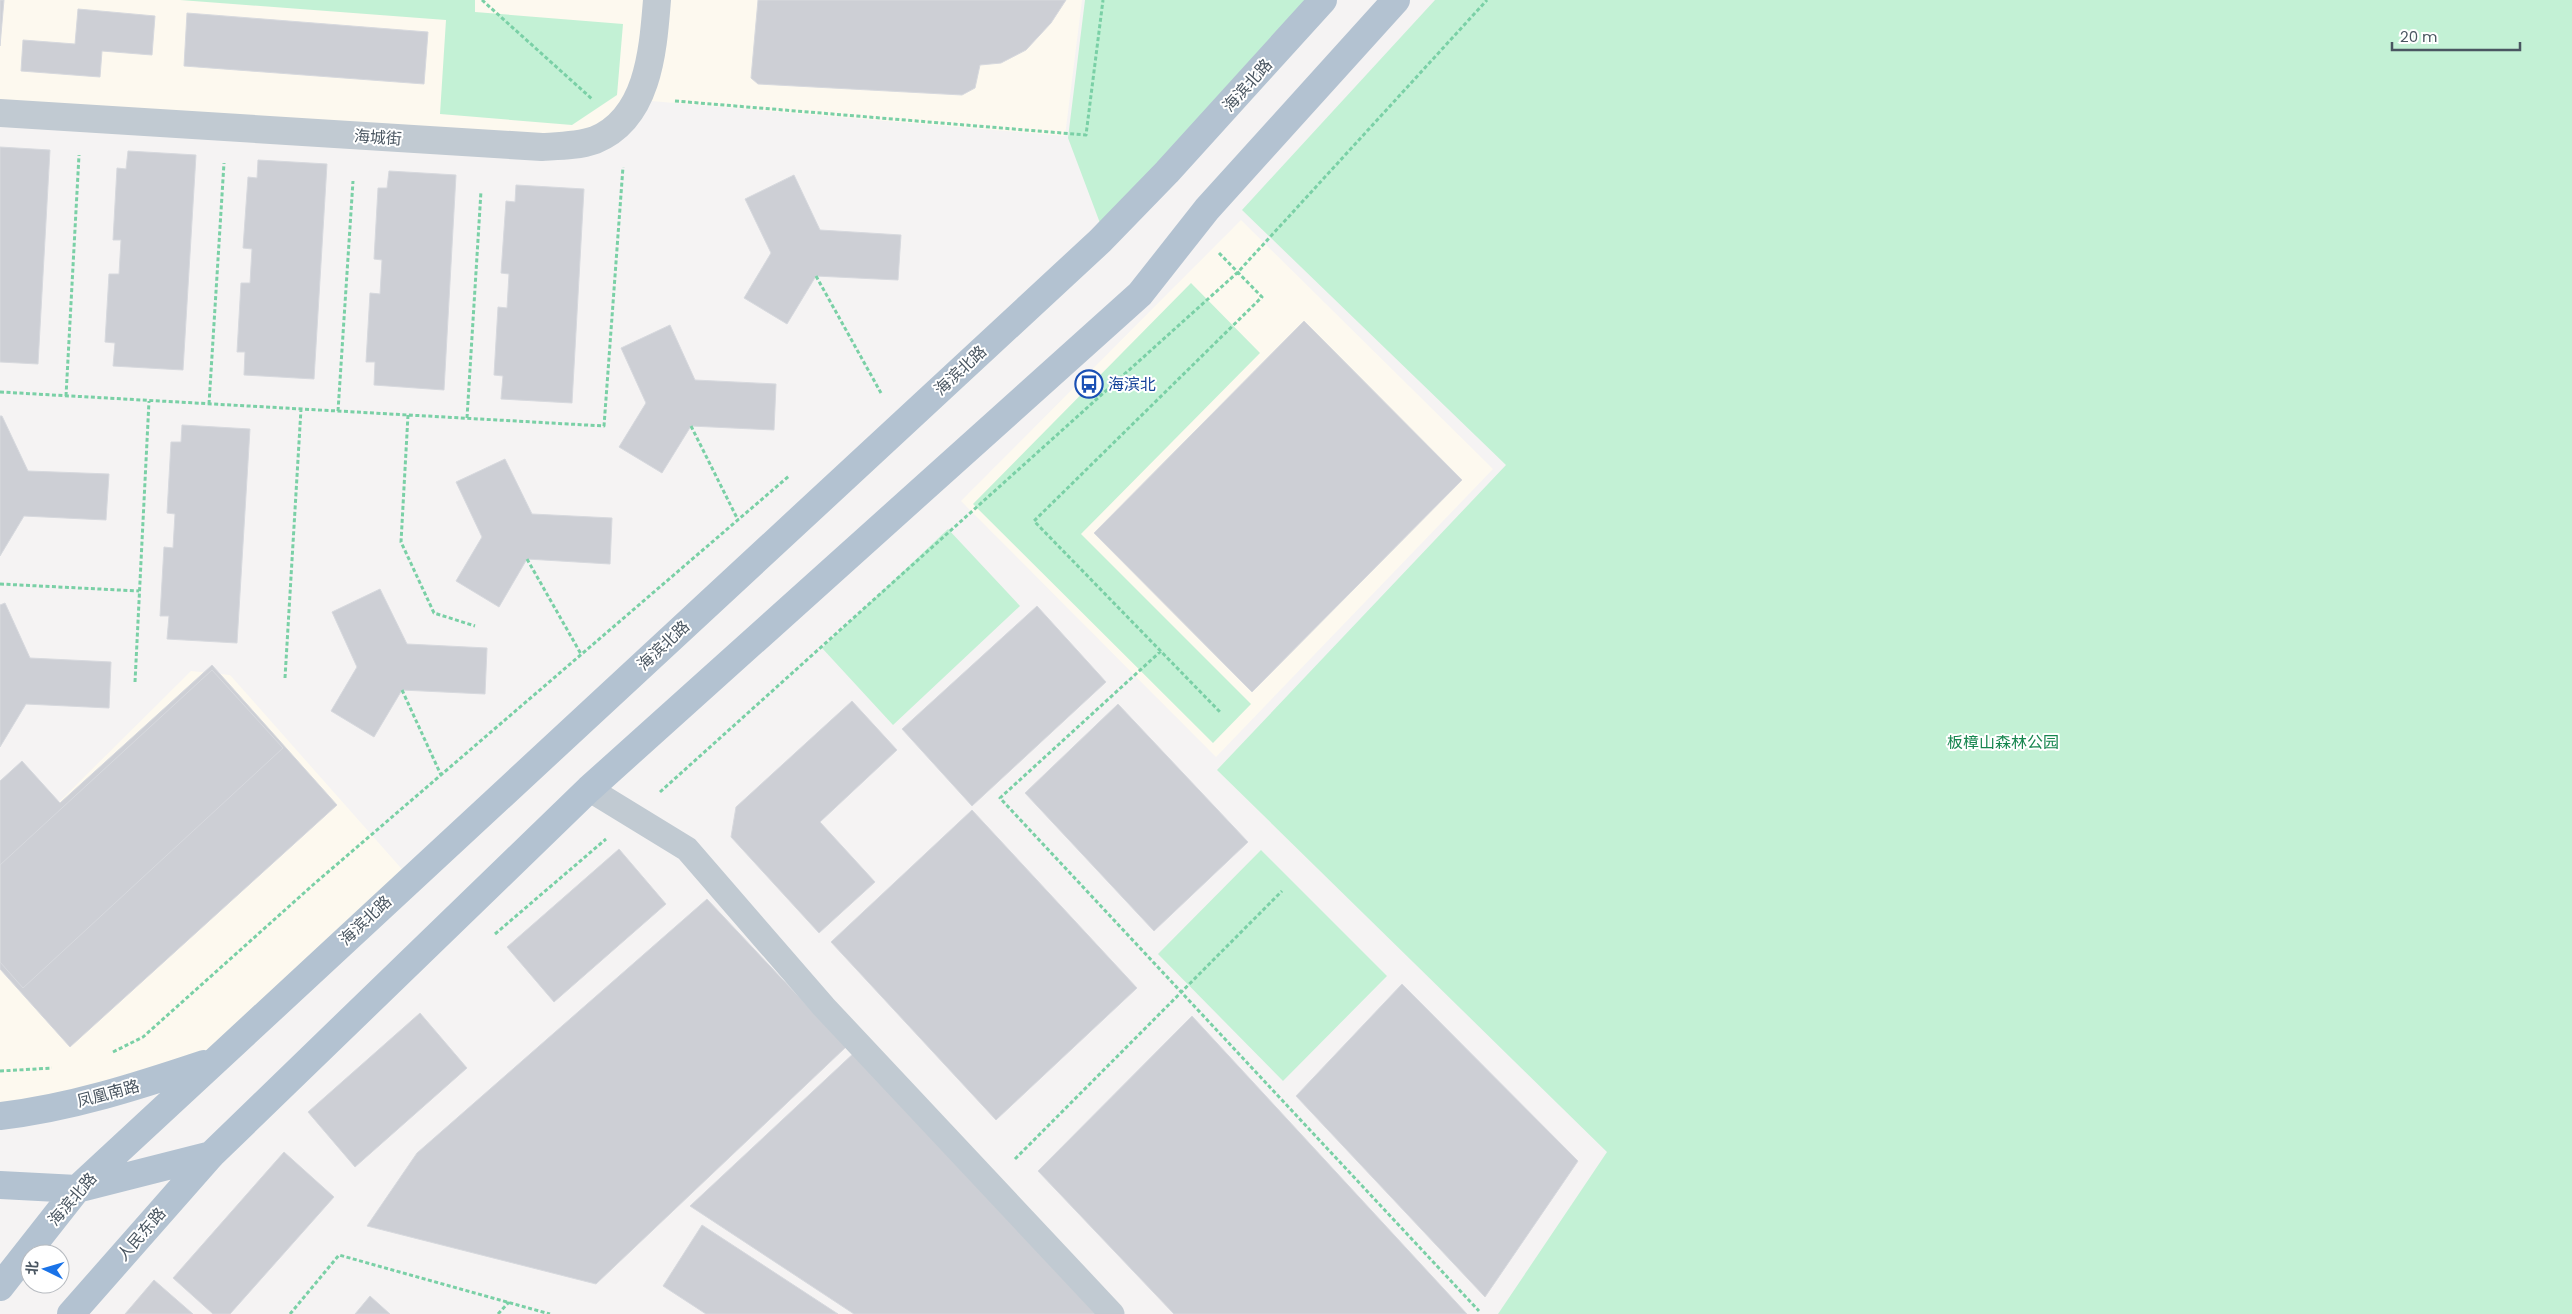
<svg xmlns="http://www.w3.org/2000/svg" width="2572" height="1314" font-family="Poppins,'Noto Sans SC',sans-serif">
<rect width="100%" height="100%" fill="#f5f3f3"/>
<path fill="#fdf9ef" d="M0,0H653L646,70L595,137L0,108Z
M660,0H1082L1065,136L651,101Z
M1241,220L1493,469L1216,757L961,501Z
M191,671L230,675L408,876L212,1059L0,1112V783L45,816Z"/>
<path fill="#c3f1d5" d="M180,0H475V12L623,24L617,95L572,125L440,114L446,20Z
M1085,0H1318L1103,231L1068,138Z
M1435,0H2572V1314H1498L1607,1152L1217,770L1506,465L1242,210Z
M1191,283L1260,353L1081,534L1251,704L1213,743L973,504Z
M948,529L1020,606L893,725L822,648Z
M1261,850L1387,976L1283,1081L1158,954Z"/>
<path fill="#cdcfd5" stroke="#d7d9de" d="M0,0H4L0,46Z
M758,0H1066L1051,23L1026,50L1001,63L980,65L975,88L962,95L758,84L751,78Z
M78,9L155,16L152,55L102,51L100,77L21,71L23,40L75,44Z
M187,13L428,32L424,84L184,66Z
M0,147L50,150L38,364L0,362Z
M128,151L196,155L183,370L113,366L115,343L105,342L109,274H119L121,240H113L117,168L126,169Z
M258,160L327,164L314,379L244,375L245,352H237L241,283H250L252,249L243,248L248,177L257,178Z
M389,171L456,175L444,390L374,385L375,362H366L370,293L380,294L382,260L374,259L378,188H387Z
M794,175L820,230L901,235L898,280L816,276L787,324L744,298L771,253L745,199Z
M516,185L584,189L572,403L501,399L503,376L494,375L498,307L507,308L509,274L501,273L506,201L515,202Z
M1304,321L1462,480L1252,692L1094,533Z
M670,325L695,380L776,384L774,430L691,426L662,473L619,447L646,403L621,348Z
M0,416H2L28,471L109,474L106,520L24,516L0,556Z
M182,425L250,429L237,643L167,639L169,616H160L164,547L173,548L175,514L167,513L171,442H181Z
M505,459L532,514L612,518L610,564L527,559L499,607L456,581L482,537L456,482Z
M380,589L407,644L487,648L485,694L402,690L374,737L331,711L357,667L332,612Z
M5,603L30,658L111,662L109,708L26,704L0,747V605Z
M1037,606L1106,682L972,806L902,729Z
M212,665L337,805L70,1047L0,969V781L22,761L60,803Z
M212,670L283,748L23,988L0,962V865Z
M852,701L897,750L820,822L875,882L819,933L731,837L736,807Z
M1118,704L1248,842L1154,931L1025,793Z
M972,810L1137,988L996,1120L831,942Z
M619,849L666,904L554,1002L507,947Z
M707,899L846,1047L596,1284L367,1226L417,1153Z
M1402,984L1578,1161L1485,1297L1296,1096Z
M420,1013L467,1068L355,1167L308,1112Z
M1192,1016L1467,1314H1174L1038,1171Z
M856,1051L1100,1314H854L690,1206Z
M284,1152L334,1197L230,1314H213L173,1278Z
M702,1225L838,1314H706L663,1286Z
M154,1280L193,1314H125Z
M370,1296L390,1314H355Z"/>
<g fill="none" stroke-linecap="round" stroke-linejoin="round">
<path stroke="#7ad0a6" stroke-width="3" stroke-dasharray="4 2.5" stroke-linecap="butt" d="M482,0L592,99
M675,101L1086,135L1103,0
M1219,253L1262,297L1034,521L1220,712
M816,276L881,393
M0,392L604,426L623,167
M66,396L79,155
M209,404L224,163
M338,411L353,181
M408,415L401,542L434,613L475,626
M467,418L481,191
M691,426L738,520
M527,559L581,654
M0,584L139,591
M1161,651L1000,798L1479,1311
M285,678L301,409
M135,682L149,401
M402,690L441,775
M660,792L1238,272L1487,0
M495,934L606,839
M113,1052L143,1037L314,884L789,476
M0,1071L52,1068
M1015,1159L1282,891
M290,1314L339,1255L550,1314
M498,1314L509,1302"/>
<path stroke="#c1cad2" stroke-width="25" d="M589,789L687,849L824,1007L1112,1314"/>
<path stroke="#c1cad2" stroke-width="28" d="M0,113L542,147C560,146 578,146 595,140C649,118 653,49 657,0"/>
<path stroke="#b3c2d1" stroke-width="28" d="M0,1116C70,1108 138,1086 204,1064
M0,1185L77,1189L211,1155
M0,1287L77,1189L1100,241L1167,172L1323,0
M71,1314L211,1155L589,789L1140,294L1207,209L1396,0"/>
</g>
<defs>
<g id="bus-ring" transform="scale(1.4375)"><circle r="9.5" fill="#fff" stroke="#1a4fb4" stroke-width="1.5"/><path d="M-5-6H5V4H4V6H2V4H-2V6H-4V4H-5ZM-3.5-4V0h7V-4ZM-3.5 1.2v1.5H-2V1.2ZM2 1.2v1.5H3.5V1.2Z" fill="#1a4fb4"/></g>
</defs>
<g fill-rule="evenodd">
<use href="#bus-ring" x="1089" y="384"/>
</g>
<g text-anchor="middle" stroke-width="4" stroke-linejoin="round" paint-order="stroke">
<g font-size="16" fill="#4a5661" stroke="#fff">
<text transform="translate(1247 85) rotate(-48)" y="6">海滨北路</text>
<text transform="translate(378 137) rotate(4)" y="6">海城街</text>
<text transform="translate(960 370) rotate(-43)" y="6">海滨北路</text>
<text transform="translate(663 645) rotate(-43)" y="6">海滨北路</text>
<text transform="translate(365 920) rotate(-43)" y="6">海滨北路</text>
<text transform="translate(108 1093) rotate(-15)" y="6">凤凰南路</text>
<text transform="translate(72 1199) rotate(-49)" y="6">海滨北路</text>
<text transform="translate(141 1234) rotate(-49)" y="6">人民东路</text>
</g>
<g font-size="16" fill="#164399" stroke="#fff" text-anchor="start">
<text x="1108" y="390">海滨北</text>
</g>
<g font-size="16" fill="#17864f" stroke="#fff">
<text x="2003" y="748">板樟山森林公园</text>
</g>
</g>
<g transform="translate(45 1269) rotate(275)"><circle r="24" fill="#ffffff" stroke="#b7bbc0"/>
<path d="M0-4L9 19L0 12L-9 19Z" fill="#1a73e8"/>
<text y="-8" font-size="14" font-weight="bold" text-anchor="middle" fill="#4a5661">北</text>
</g>
<path d="M2392 42v8h128v-8" fill="none" stroke="#4a5661" stroke-width="2.5"/>
<text x="2400" y="42" font-size="15" fill="#4a5661" stroke="#ffffff" stroke-width="4" paint-order="stroke">20 m</text>
</svg>
